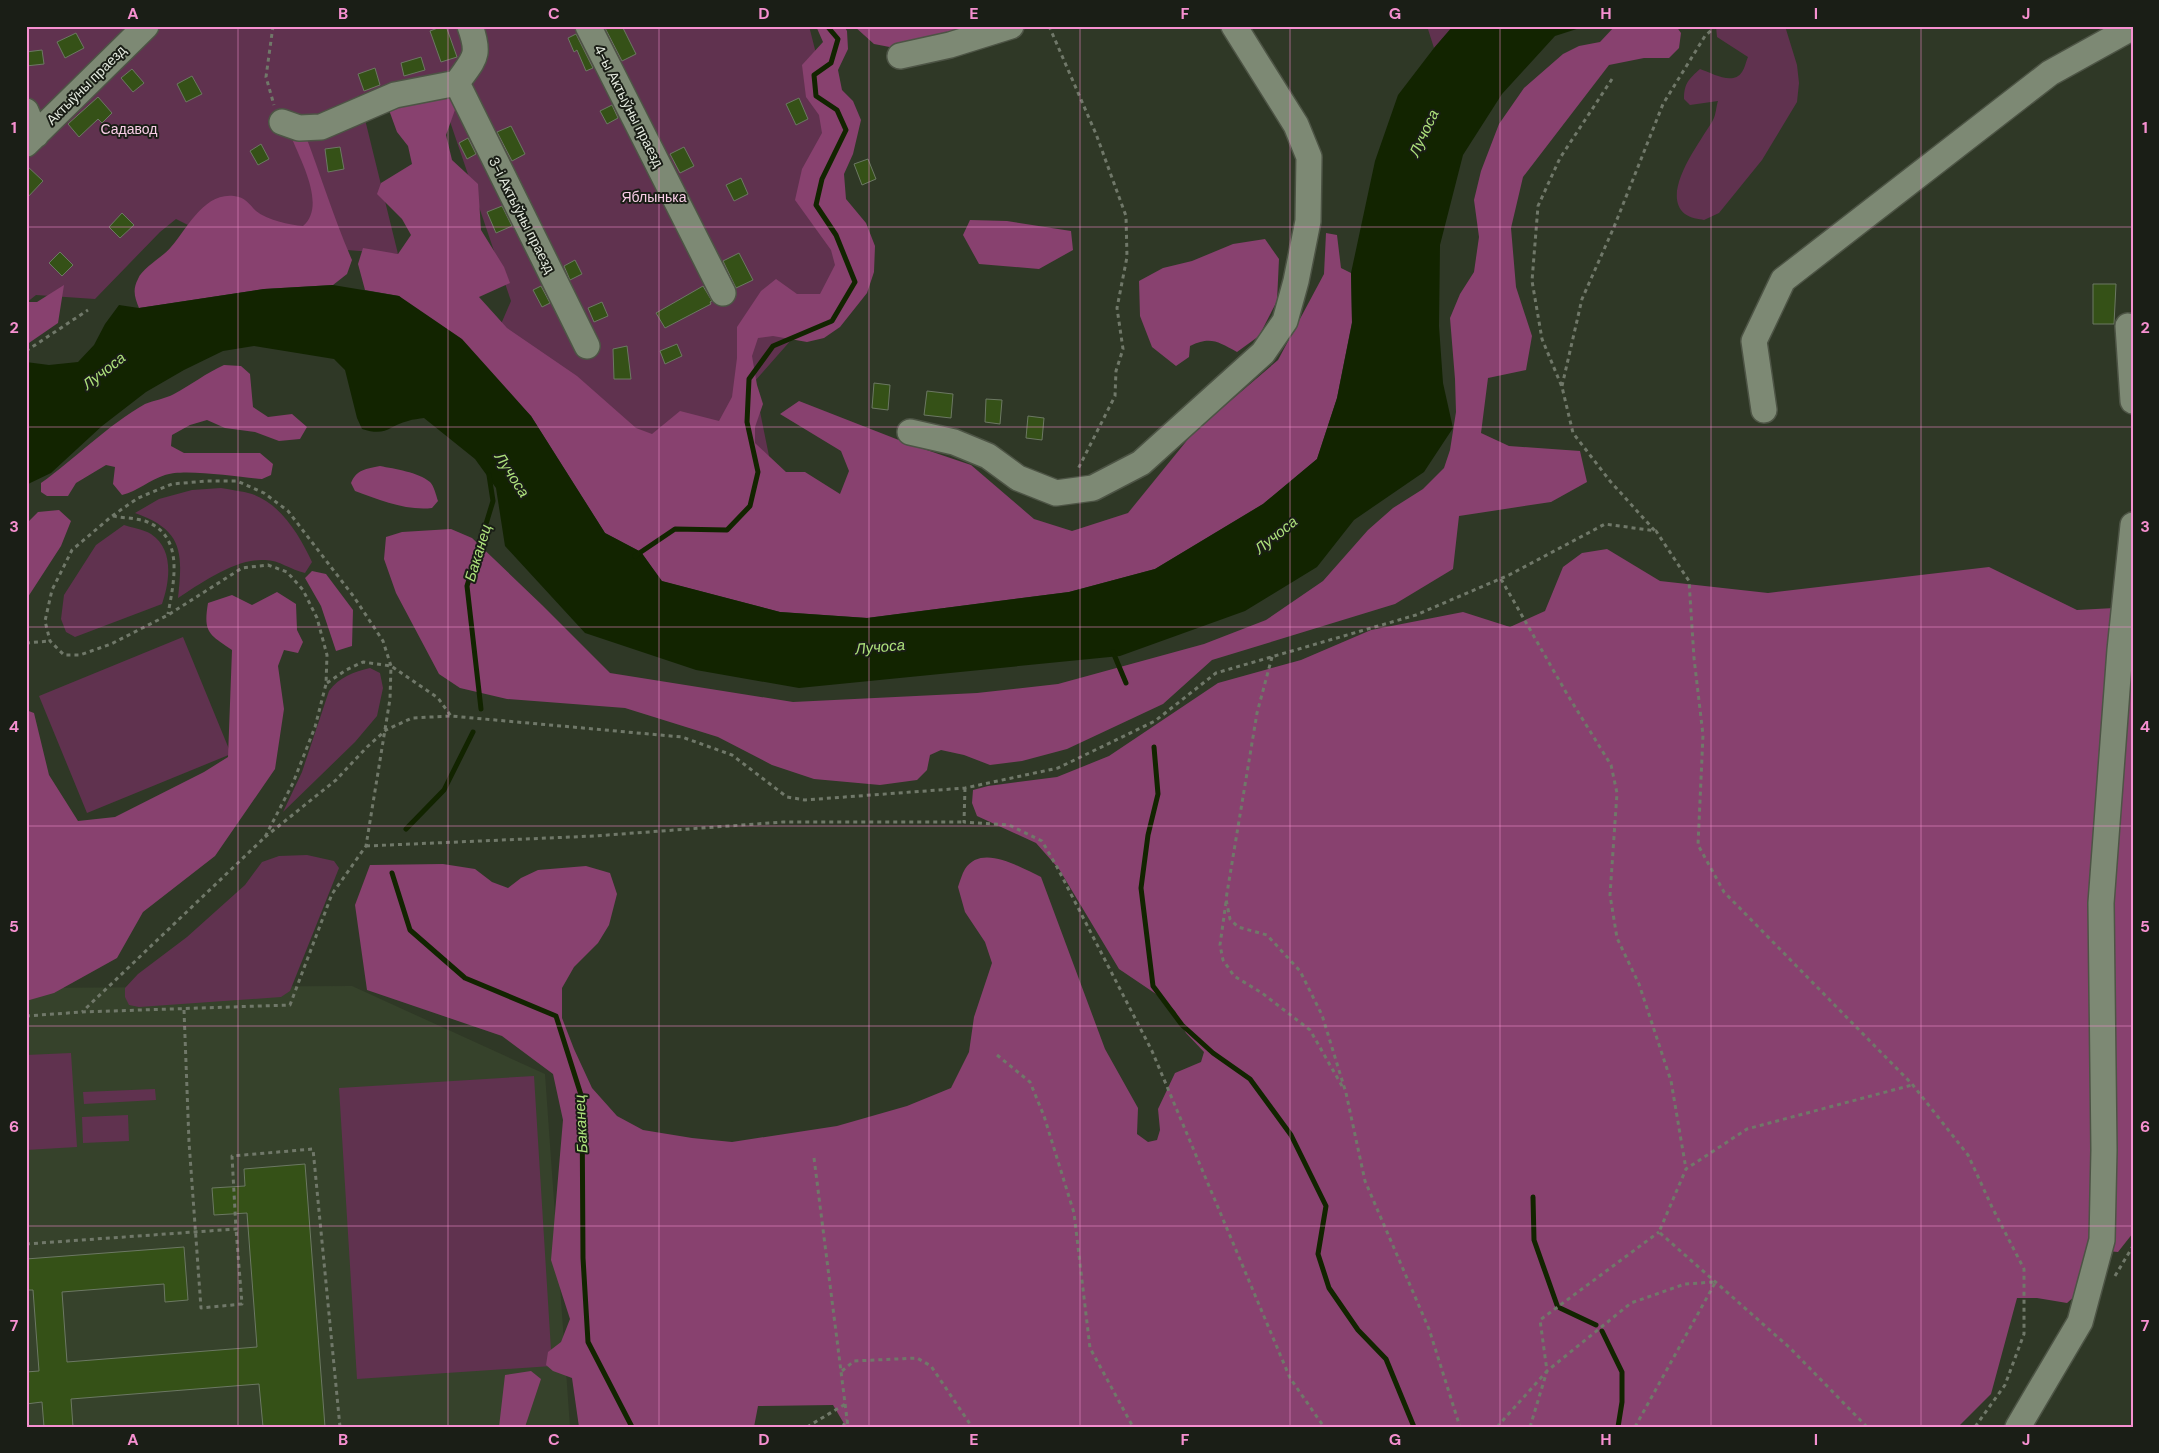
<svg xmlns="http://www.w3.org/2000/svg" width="2159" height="1453" font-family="'DM Sans',sans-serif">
<rect width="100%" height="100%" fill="#2f3826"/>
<path fill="#36422b" d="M352,986L545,1074L570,1427H26V988Z"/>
<path fill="#60324f" d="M26,26H809L822,77L824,196L859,263L754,382L769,456L610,434L495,338L511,301L440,92L359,95L398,254L218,240L176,219L160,232L95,299L36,295L26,303Z
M1427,26H1453L1434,48Z
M1716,26H1785L1797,65L1799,83L1797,102L1762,160L1719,213L1704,220C1699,219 1690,218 1685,214C1659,193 1702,140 1713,120C1716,115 1716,107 1718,101L1690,105L1684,99C1684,83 1689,79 1700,69C1712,73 1733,86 1742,72C1745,68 1746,61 1748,57L1717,37Z
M221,488C231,490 242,491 252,494C281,504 300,536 312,562L305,573C291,570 279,560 265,560C236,558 201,583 178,598C183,552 183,530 135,513L159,499L192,490Z
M124,525C132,528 143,529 151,534C174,549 170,581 162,604L75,637L66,632L61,619L64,595L96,545Z
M183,637L231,754L87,813L39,696Z
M370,668L380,673L383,688L377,716L355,742L283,812L302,772L329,691C339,677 354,672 370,668Z
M307,855L334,861L339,868L290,991L281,997L139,1007L129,1005L125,997V988L138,974L187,937L245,885L262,862L279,856Z
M71,1053L77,1147L26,1150V1055Z
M534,1076L552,1366L357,1379L339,1088Z
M155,1089L156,1100L84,1104L83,1092Z
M128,1115L129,1141L83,1143L82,1117Z"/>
<path fill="#88416f" d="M816,26H844L847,31L848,49L838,70L842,90L853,101L861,120L853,154L844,174L846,199L866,223L875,246L874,272L867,293L840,327L824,338L807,342L773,336L758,338L752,356L757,385L763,404L755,427V443L786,472H805L840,494L849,471L841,451L780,414L799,401L909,444L971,465L1034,519L1072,531L1128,513L1193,433L1278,360L1324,274L1326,233L1337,235L1341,268L1351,273L1352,322L1337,398L1317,459L1263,504L1155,569L1069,592L867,618L780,612L661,581L641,552L605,533L531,416L399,296L365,290L358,264L363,248L398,254L411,235L402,219L377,194L381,183L412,164L408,146L397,132L389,110L411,94L449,92L456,107L446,135L452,160L478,184L481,230L504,267L510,283L479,297L507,328L577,376L636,428L652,434L680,411L719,421L732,397L737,358V327L761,291L776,279L797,294H820L835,265L831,250L795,200L802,169L822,133L819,115L806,97L802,65L823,42Z
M854,26H990L900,49L874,44Z
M1615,26H1676L1681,33L1679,48L1669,58H1644L1609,65L1523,177L1511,228L1516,287L1532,336L1526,370L1488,378L1481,433L1509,446L1580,451L1587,482L1551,502L1459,516L1453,569L1395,604L1212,660L1163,704L1067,749L1022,761L990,765L964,755L941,750L930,755L927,770L917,780L880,785L814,779L772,765L718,737L625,708L507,699L460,688L439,674L396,593L384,559L386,537L402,532L451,529L472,538L542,605L610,673L793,702L977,693L1058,684L1204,644L1266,620L1323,581L1368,530L1393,508L1423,489L1444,468L1450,450L1456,412L1455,379L1450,318L1460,294L1474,272L1479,237L1474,200L1481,171L1499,124L1524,88L1563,54L1579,46L1600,42Z
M298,134H305C321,176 334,219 352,260L347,274L333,285L264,289L139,308C135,298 132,290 138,279C142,268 163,257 171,247C187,229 204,192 234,196C245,197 249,204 256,211C267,220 290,225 303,226C326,207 302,163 293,141Z
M970,220L1007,221L1071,231L1073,250L1039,269L979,264L963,235Z
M1265,239L1279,259L1277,301L1259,336L1237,352C1218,342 1211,336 1190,346L1189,357L1176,366L1152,347L1140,316L1139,281L1163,268L1192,261L1233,244Z
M64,285L58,323L26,345V302H37Z
M224,365L241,366L250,374L253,407L268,417L292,414L307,427L300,439L279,441L255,432L225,428L207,420L190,425L172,435L171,446L184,453H260L273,464L271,475L262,479C240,477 183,468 165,475C149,480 138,491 122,495L113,484L115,467L106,465L76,483L68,496H47L41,492V483C75,459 109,424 145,404C154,400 165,399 174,394C191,385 206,373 224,365Z
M380,466C395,469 418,472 430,482C434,486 436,495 438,501L432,508C407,511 379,500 355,491L351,483C357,469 366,469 380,466Z
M59,510L71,521L61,546L26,600V524L38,512Z
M1607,549L1660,581L1768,593L1989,567L2077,610L2133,607V1233L2118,1252L2086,1249L2084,1288L2067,1303L2037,1298H2017L1991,1394L1958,1427H846L833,1405L758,1406L754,1427H579L572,1378L553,1371L546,1365L548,1352L561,1342L570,1319L551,1260L563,1120L553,1074L502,1036L367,990L355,905L370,865L443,864L475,869L492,882L508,888L521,878L538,870L586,866L610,873L617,894L609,925L598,943L574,967L562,988V1018L574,1049L592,1088L617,1116L643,1130L692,1138L732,1142L837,1126L907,1106L951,1088L969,1052L974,1017L992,963L985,942L965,912L958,887C960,881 962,874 965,869C982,843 1021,868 1041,877L1105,1049L1138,1108L1137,1134L1148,1142L1157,1140L1160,1130L1158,1109L1175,1073L1201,1062L1204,1052L1186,1033L1175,1011L1156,994L1119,969L1059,869L1036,843L977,816L972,803L973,790L988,786L1057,777L1109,756L1218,683L1301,660L1371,630L1463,612L1510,627L1545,611L1563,567L1582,553Z
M312,571L326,574L353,610L352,646L336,651L321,606L305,578Z
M277,592L296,604L297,630L303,642L298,653L284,650L278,666L284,709L275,769L215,856L143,912L117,958L54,993L26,1001V710L34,713L49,775L78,821L115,817L204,772L228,757L232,650C209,634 203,633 208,603L232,595L252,605Z
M531,1371L541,1379L525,1427H499L505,1375Z"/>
<path fill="#122400" d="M1453,26H1586L1555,36L1502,94L1463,155L1440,245L1439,326L1443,383L1453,428L1424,472L1354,520L1317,567L1245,611L1120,656L799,688L696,670L585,633L505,546L496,488L475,459L424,418C419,419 413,419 408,421C388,426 387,437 362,429L357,418L345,370L334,359L254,346L223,351L184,370L146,392L102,426L51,473L26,485V362L49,365L78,362L94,345L105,324L119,305L139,308L264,289L333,285L399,296L462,339L531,416L605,533L641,552L662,581L780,612L867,618L1069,592L1155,569L1263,504L1317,459L1337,398L1352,323L1351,273L1375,161L1398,95L1434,48Z"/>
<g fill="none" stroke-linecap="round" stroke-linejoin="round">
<path stroke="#122400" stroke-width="5" d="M635,556L675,529L727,530L750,506L758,472L747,422L749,379L773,346L832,321L855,282L836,235L816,205L822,179L846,130L837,110L816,96L814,75L831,63L838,39L827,26
M1113,652L1126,683
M481,709L467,586L493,501L489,475
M1154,747L1158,794L1148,835L1141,888L1153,986L1182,1025L1213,1053L1250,1079L1291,1135L1326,1206L1318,1254L1329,1288L1358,1330L1386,1359L1414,1427
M406,829L444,790L473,732
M392,873L410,930L465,978L556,1016L582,1098L583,1258L588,1342L632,1427
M1533,1197L1534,1240L1557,1305
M1560,1308L1596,1325
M1602,1331L1622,1372V1402L1618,1427"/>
</g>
<path fill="#355117" stroke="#6c7863" d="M443,26H446L457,57L441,62L430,31Z
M604,26H622L636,54L622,61Z
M76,33L84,48L65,58L57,42Z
M576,34L593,68L586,71L577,50L574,52L568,38Z
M42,50L44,64L26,66V52Z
M421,57L425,70L404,76L401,63Z
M375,68L380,85L364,91L358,74Z
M132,69L144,83L133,92L121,78Z
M192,76L202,94L186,102L177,84Z
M98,97L112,113L102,123L98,119L79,137L68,124Z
M799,98L808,119L796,125L786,104Z
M612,105L618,118L607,124L600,111Z
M511,126L525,154L512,161L497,132Z
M468,138L476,154L467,159L459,143Z
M261,144L269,159L258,165L250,151Z
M340,147L344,169L328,172L325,149Z
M684,147L694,166L680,173L670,154Z
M868,159L876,179L862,185L854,164Z
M26,165L43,181L26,199Z
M741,178L748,194L734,201L726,185Z
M502,206L512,226L496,233L487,212Z
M122,213L134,225L120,238L109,227Z
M60,252L73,265L62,276L49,263Z
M739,253L753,280L736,288L723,261Z
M575,260L582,274L570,280L564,266Z
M2093,284H2116L2114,324H2093Z
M541,286L550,303L542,307L533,290Z
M703,286L712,301L710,302L711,304L665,328L656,313Z
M602,302L608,316L594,322L588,308Z
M677,344L682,356L665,364L660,351Z
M627,346L631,379H614L613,349Z
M874,383L890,385L888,410L872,408Z
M927,391L953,394L951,418L924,415Z
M986,399L1002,400L1000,424L985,422Z
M1028,416L1044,418L1042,440L1026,438Z
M305,1164L325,1427H263L259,1384L71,1399L73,1427H44L42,1402L26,1404V1372L39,1371L33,1290H26V1259L184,1247L188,1300L165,1302L164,1284L62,1292L67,1362L257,1347L247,1213L214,1215L212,1188L245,1186L244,1169Z"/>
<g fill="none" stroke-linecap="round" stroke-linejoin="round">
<g stroke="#4d5445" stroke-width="28">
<path id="minor" d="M470,26C481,57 474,58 457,83L587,346
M588,26L723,293
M900,56L950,45L1011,26
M26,111L36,135
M282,122L299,128L321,127L395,95L457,83
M26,144L146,26
M2128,326L2133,401
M1764,410L1754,341L1783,280L2050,73L2133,27
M910,432L954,442L988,456L1018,478L1056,493L1093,488L1141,463L1263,353L1285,321L1296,281L1308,221L1309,157L1296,125L1234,26
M2018,1427L2080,1322L2102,1240L2104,1150L2101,903L2120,650L2133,525"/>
</g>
<path stroke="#707869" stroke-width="3" stroke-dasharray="4 4" stroke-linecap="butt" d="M273,26L266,77L274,105
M1049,26L1096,134L1126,216L1127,257L1117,308L1123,349L1116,371L1115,396L1078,469
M1612,79L1560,158L1538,206L1532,281L1542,339L1562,387L1573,433L1610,481L1655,531
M26,351L88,310
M1562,386L1582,299L1614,227L1663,104L1705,36L1716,26
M113,516C123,518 135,518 145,521C185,536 174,581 168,614
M1501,579L1567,694L1611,765L1617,793L1610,895L1617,938L1639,984L1671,1081L1686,1169
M26,643L50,641
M1272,657L1257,713L1226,899L1230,919L1238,927L1267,935L1300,971L1322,1015L1346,1093L1365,1181L1429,1329L1460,1427
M327,683L346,670L363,662L391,666L438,698L451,716
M965,788L964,822L1009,825L1042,841L1057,867L1152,1051L1290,1378L1324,1427
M265,837L336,780L367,747L386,730L412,718L451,716L682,737L732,755L787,797L805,800L965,788L1058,768L1155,721L1216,673L1416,615L1509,575L1605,524L1656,531L1689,581L1694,658L1703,735L1698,845L1724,892L1912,1084L1968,1155L1992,1207L2024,1269V1334L2005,1385L1975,1427
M366,846L594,836L783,822H964
M1226,902L1220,945L1223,960L1234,976L1262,993L1310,1030L1342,1086
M184,1010L189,1142L201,1308L242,1304L236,1229
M26,1016L82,1012L290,1005L332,894L366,846L390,699L391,666L383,641L354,597L288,511L264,493L237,481H207L172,484L138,498L112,516L72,550L52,590L45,621L50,641L64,655H80L111,644L168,615L242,568L268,565L287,572L303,590L317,618L327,655L326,684L315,727L293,783L265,837L82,1012
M997,1055L1030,1082L1044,1116L1074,1213L1090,1348L1133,1427
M814,1158L848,1427
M26,1244L236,1229L232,1156L313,1149L340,1427
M2115,1276L2133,1246
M842,1371L854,1361L917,1358L931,1366L972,1427
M807,1427L847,1403
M843,1427L846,1419
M1497,1427L1547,1371L1540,1320L1659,1232
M1530,1427L1547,1371L1631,1303L1685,1284L1714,1282
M1635,1427L1715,1283
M1867,1427L1790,1348L1659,1232L1686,1169L1747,1129L1912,1085"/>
<use href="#minor" stroke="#7d8974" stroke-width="25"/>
</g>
<path fill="none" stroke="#f690d0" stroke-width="1" stroke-opacity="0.55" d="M238,26V1427M448,26V1427M659,26V1427M869,26V1427M1080,26V1427M1290,26V1427M1500,26V1427M1711,26V1427M1921,26V1427M26,227H2133M26,427H2133M26,627H2133M26,826H2133M26,1026H2133M26,1226H2133"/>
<g text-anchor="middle" stroke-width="4" stroke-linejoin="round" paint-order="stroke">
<g font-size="14" fill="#e5ebe0" stroke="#1a1e16">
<text transform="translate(86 85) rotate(-45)" y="5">Актыўны праезд</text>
<text transform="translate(629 106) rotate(63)" y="5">4-ы Актыўны праезд</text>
<text transform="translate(522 215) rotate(63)" y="5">3-і Актыўны праезд</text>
</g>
<g font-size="14" fill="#f9cee7" stroke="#1a1e16">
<text x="129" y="134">Садавод</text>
<text x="654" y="202">Яблынька</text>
</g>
<g font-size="15" font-style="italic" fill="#aee27c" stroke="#1a1e16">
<text transform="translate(1424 133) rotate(-65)" y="5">Лучоса</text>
<text transform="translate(104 371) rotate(-38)" y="5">Лучоса</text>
<text transform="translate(512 475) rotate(57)" y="5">Лучоса</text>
<text transform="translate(1276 535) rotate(-39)" y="5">Лучоса</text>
<text transform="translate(478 553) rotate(-73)" y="5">Баканец</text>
<text transform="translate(880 647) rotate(-5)" y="5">Лучоса</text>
<text transform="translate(581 1124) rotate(-93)" y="5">Баканец</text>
</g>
</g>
<rect width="2159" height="1453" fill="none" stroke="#1a1e16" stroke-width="55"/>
<rect x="28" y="28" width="2104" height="1398" fill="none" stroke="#f690d0" stroke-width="2"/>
<g font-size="16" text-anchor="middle" font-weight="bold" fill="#f690d0">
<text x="133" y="19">A</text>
<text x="343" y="19">B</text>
<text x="554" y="19">C</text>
<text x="764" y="19">D</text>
<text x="974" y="19">E</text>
<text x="1185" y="19">F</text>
<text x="1395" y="19">G</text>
<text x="1606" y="19">H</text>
<text x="1816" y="19">I</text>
<text x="2026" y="19">J</text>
<text x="14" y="133">1</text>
<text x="2145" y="133">1</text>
<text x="14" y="333">2</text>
<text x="2145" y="333">2</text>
<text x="14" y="532">3</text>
<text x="2145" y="532">3</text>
<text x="14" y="732">4</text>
<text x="2145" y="732">4</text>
<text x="14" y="932">5</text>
<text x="2145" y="932">5</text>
<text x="14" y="1132">6</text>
<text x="2145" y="1132">6</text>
<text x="14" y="1331">7</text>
<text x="2145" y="1331">7</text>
<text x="133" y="1445">A</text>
<text x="343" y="1445">B</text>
<text x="554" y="1445">C</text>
<text x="764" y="1445">D</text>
<text x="974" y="1445">E</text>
<text x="1185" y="1445">F</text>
<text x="1395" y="1445">G</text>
<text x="1606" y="1445">H</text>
<text x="1816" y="1445">I</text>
<text x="2026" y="1445">J</text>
</g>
</svg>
